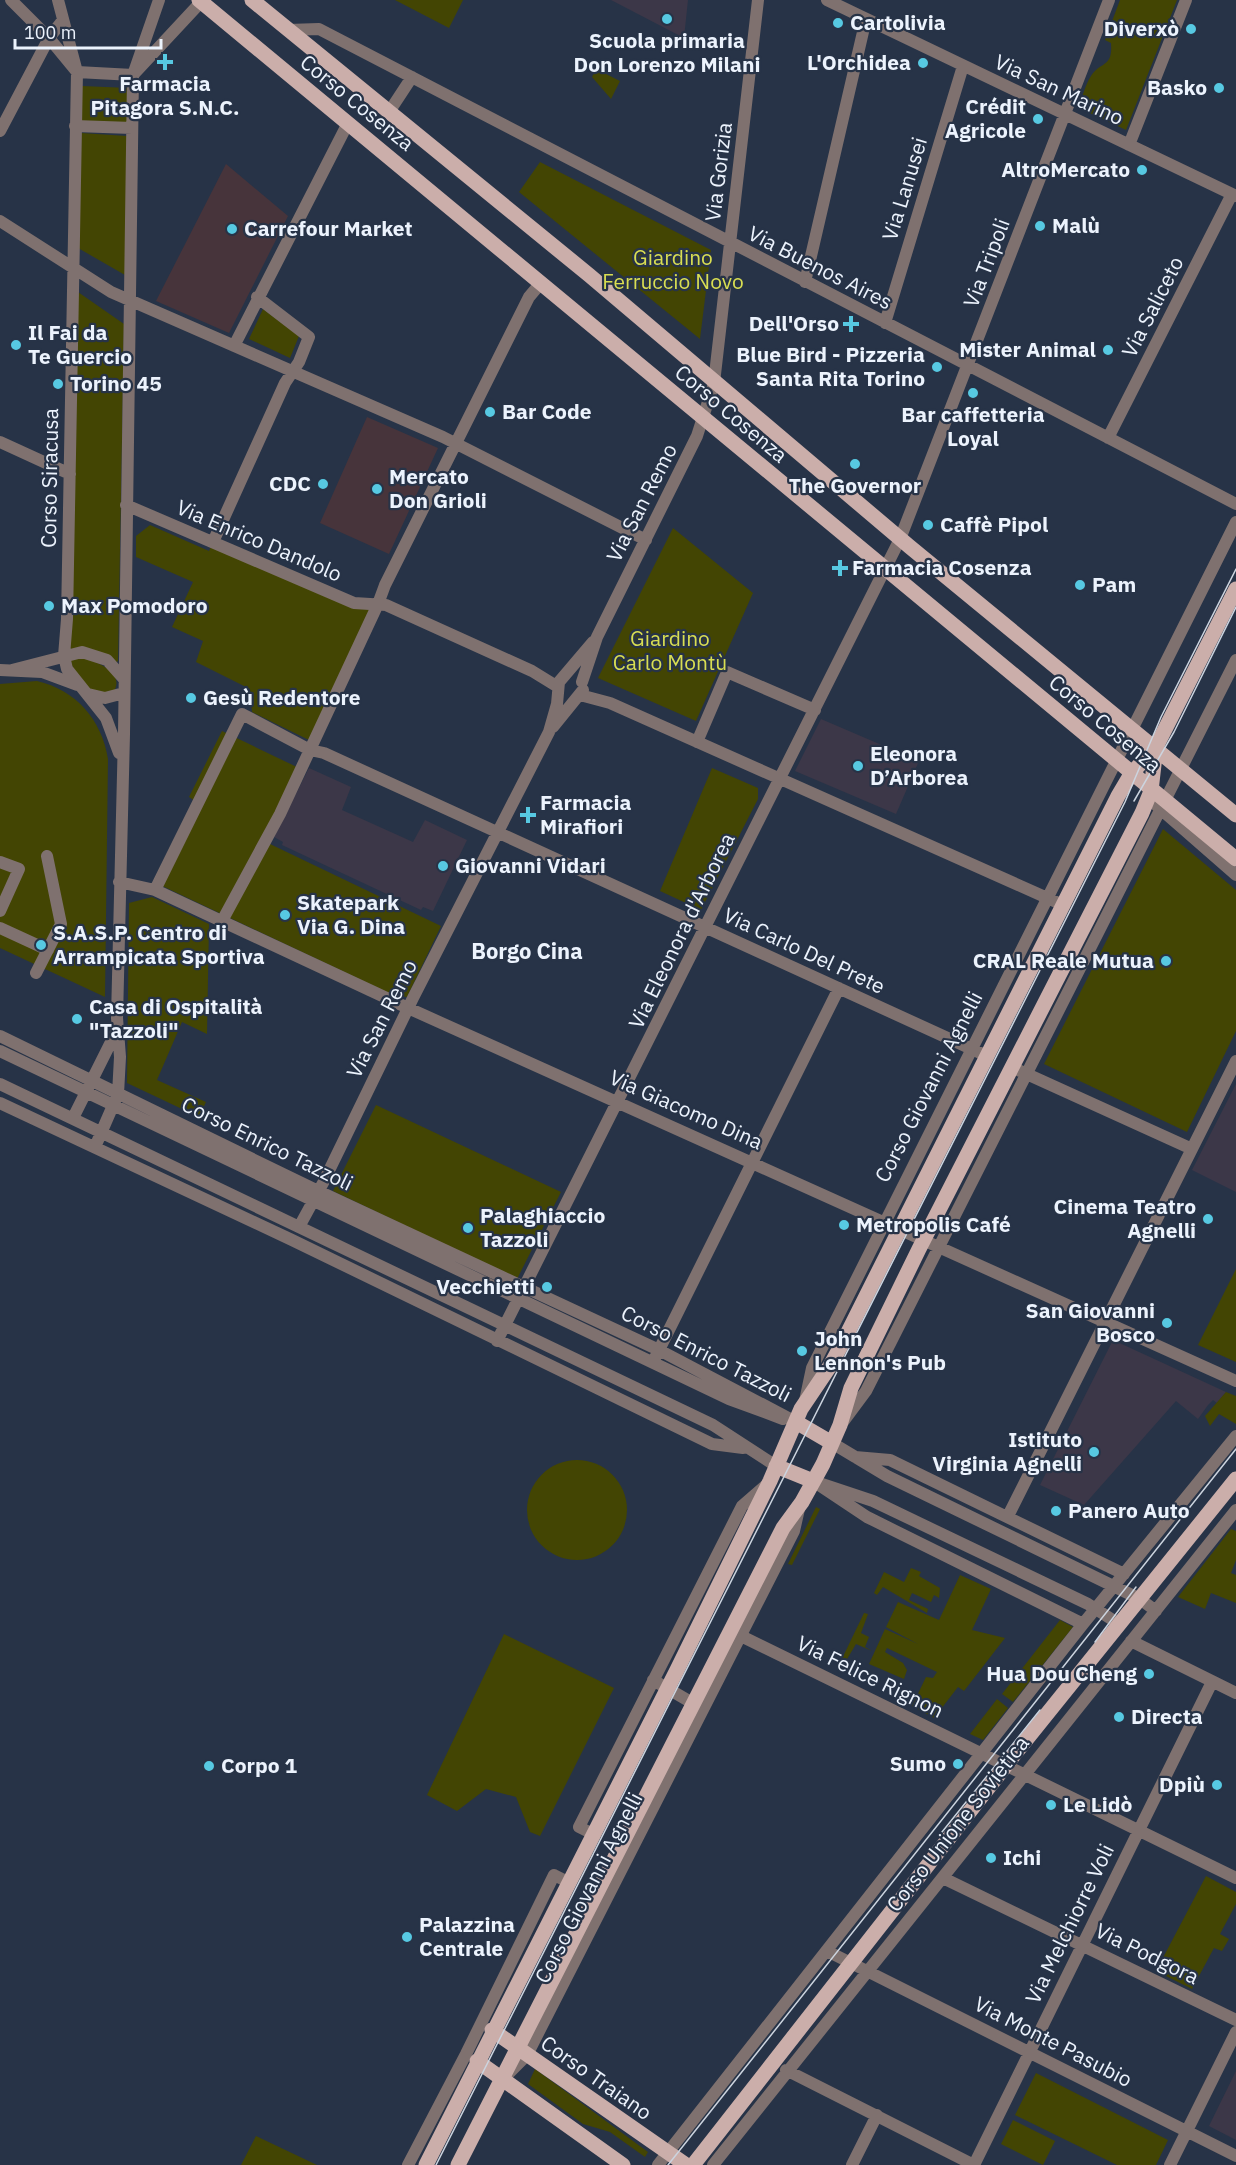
<svg xmlns="http://www.w3.org/2000/svg" width="1236" height="2165" font-family="'IBM Plex Sans',sans-serif">
<rect width="100%" height="100%" fill="#273347"/>
<path fill="#47343b" d="M226,164L288,216L229,333L156,301Z
M367,417L438,448L389,554L320,523Z"/>
<path fill="#3c3748" d="M611,0H688L684,38Z
M821,719L919,761L896,814L795,771Z
M309,768L351,787L342,810L413,842L425,820L467,840L433,911L423,907L421,910L282,845L283,842L274,837Z
M1236,1084V1192L1192,1170Z
M1113,1340L1226,1392L1217,1403L1213,1400L1208,1405L1198,1419L1176,1401L1084,1505L1040,1485Z
M1236,2071V2140L1209,2126Z"/>
<path fill="#434503" d="M395,0H463L449,28Z
M1120,0H1177L1126,130L1079,108C1082,98 1085,85 1091,76C1101,61 1113,68 1111,43L1105,40Z
M596,69L620,81L611,99L592,77Z
M82,86L129,88L127,123L81,122Z
M81,133L127,136L125,275L78,248Z
M540,162L711,250L700,339L519,192Z
M78,292L124,324L118,661L115,663L70,651Z
M263,309L299,336L290,358L249,339Z
M150,525L209,551L213,542L354,603L378,604L313,742L252,712L250,689L196,662L203,641L172,627L193,582L136,557V536Z
M673,528L753,593L696,721L598,678Z
M80,657C95,661 127,672 113,693L91,692L73,668L70,659Z
M37,681C76,690 102,720 108,759L105,997L0,948V684Z
M222,731L301,769L270,844L441,926L407,997L393,995L156,883L195,801L189,797Z
M712,768L758,788V799L701,910L660,891Z
M1163,829L1236,890V1031L1187,1132L1044,1064Z
M152,897L209,924L207,1034L182,1022L157,1080L206,1102L199,1117L127,1083L129,903Z
M376,1105L561,1192L517,1279L333,1191Z
M1236,1269V1362L1198,1345Z
M1226,1392L1236,1396V1424L1219,1414L1210,1426L1205,1416Z
M527 1510a50 50 0 1 1 100 0a50 50 0 1 1-100 0Z
M816,1507L820,1509L792,1565L788,1564Z
M1231,1529L1236,1531V1560L1231,1573L1236,1575V1603L1211,1593L1205,1609L1178,1597Z
M911,1568L921,1572L919,1576L940,1588L939,1598L934,1595L931,1602L912,1593L909,1600L928,1609L927,1613L883,1587L877,1595L874,1593L884,1572L904,1582Z
M960,1575L991,1589L972,1630L1005,1638L964,1691L958,1687L934,1718L912,1706L926,1677L933,1678L937,1672L887,1648L885,1652L903,1663L907,1670L904,1679L869,1664L885,1629L918,1644L886,1627L898,1602L939,1620Z
M864,1613L868,1614L861,1633L869,1637L865,1647L872,1651L856,1644L840,1671L837,1669Z
M1060,1620L1073,1627L1013,1702L1002,1694Z
M504,1634L614,1688L540,1836L530,1832L516,1797L486,1789L457,1811L427,1795Z
M997,1699L1008,1708L983,1740L970,1734Z
M1206,1876L1236,1892V1904L1220,1934L1229,1939L1222,1951L1214,1948L1192,1989L1156,1971Z
M535,2069L648,2152L645,2157L610,2132L583,2124L528,2084Z
M1036,2073L1168,2140L1156,2165H1117L1015,2115Z
M1013,2120L1055,2141L1043,2165L1001,2144Z
M256,2136L317,2165H241Z"/>
<g fill="none" stroke-linecap="round" stroke-linejoin="round">
<path stroke="#7f716f" stroke-width="12" d="M11,0L49,38L77,72L133,75L201,2
M58,0L77,72L67,619L64,656L67,669L106,718L119,753
M827,0L1236,196
M288,30L319,29L1236,504
M389,112L412,77
M75,126L132,128
M0,131L49,38L63,20
M1129,145L1186,0
M0,221L111,292L443,437L646,540
M805,282L866,19
M885,323L963,66
M234,346L348,123
M1108,438L1232,194
M0,442L70,474
M126,505L354,603L386,605L532,671L558,687
M213,542L285,383L299,362L309,337L257,297
M0,670L42,672L77,685
M12,670L82,652L107,660L124,679
M582,682L597,637L697,436L714,383L758,0
M88,694L105,698L124,693
M580,695L610,703L1063,905
M553,727L583,690
M697,742L727,672L815,710
M1157,806L1236,875
M0,862L19,869L0,911
M119,882L155,890L408,1008L1236,1381
M155,890L242,714L310,750L324,753L987,1056
M222,921L280,814L378,604L385,585L529,297L540,284
M0,928L48,950
M36,973L61,924L47,856
M0,1036L318,1191L659,1350L796,1422
M0,1051L729,1399L783,1419
M1018,1070L1192,1149
M0,1084L713,1425L776,1466
M0,1103L292,1240L712,1444L743,1448
M73,1118L116,1032
M95,1147L118,1094L120,1057L117,1018L124,734L133,75L159,0
M299,1227L323,1183L413,998L549,732L557,704L559,682L593,642
M497,1341L900,539L1109,0
M655,1358L839,988
M805,1401L812,1368L1236,522
M843,1422L866,1391L1236,660
M832,1443L887,1476L1140,1599L1156,1611
M855,1457L890,1460L1124,1574
M813,1481L873,1501L1088,1604L1119,1624
M819,1485L867,1517L1083,1624
M1008,1516L1236,1061
M741,1636L1236,1878
M1131,1641L1236,1693
M653,1680L701,1708
M593,1834L579,1827L742,1506L765,1486
M943,1878L1236,2020
M827,1951L1236,2156
M786,2070L974,2165L1212,1682
M507,2075L527,2055L794,1531L799,1509
M408,2165L466,2054L554,1875L568,1882
M658,2165L1083,1624L1236,1436
M713,2165L1236,1510
M852,2165L877,2115
M1170,2165L1236,2032"/>
<path stroke="#cbaeaa" stroke-width="15" d="M199,0L1236,859
M252,0L589,275L910,547L1236,815
M796,1422L832,1443
M776,1466L813,1481
M492,2030L686,2165
M477,2061L623,2165
M426,2165L677,1670L770,1481L801,1409L830,1366L843,1342L1118,796L1131,774L1156,747L1236,589
M458,2165L783,1528L802,1502L823,1464L840,1425L851,1388L919,1249L1142,813L1151,791L1156,747
M693,2165L1014,1755L1236,1479"/>
<path stroke="#ccd4df" stroke-width="1.5" d="M1134,801L1174,732L1236,607
M1095,1642L1136,1587
M942,1832L1040,1710
M436,2165L1125,802L1161,717L1236,569
M668,2165L1236,1449"/>
</g>
<g fill="#57c9e2" stroke="#273347" stroke-width="2">
<circle cx="667" cy="19" r="6"/>
<circle cx="838" cy="23" r="6"/>
<circle cx="1191" cy="29" r="6"/>
<path d="M162 53h6v6h6v6h-6v6h-6v-6h-6v-6h6z"/>
<circle cx="923" cy="63" r="6"/>
<circle cx="1219" cy="88" r="6"/>
<circle cx="1038" cy="119" r="6"/>
<circle cx="1142" cy="170" r="6"/>
<circle cx="1040" cy="226" r="6"/>
<circle cx="232" cy="229" r="6"/>
<path d="M848 315h6v6h6v6h-6v6h-6v-6h-6v-6h6z"/>
<circle cx="16" cy="345" r="6"/>
<circle cx="1108" cy="350" r="6"/>
<circle cx="937" cy="367" r="6"/>
<circle cx="58" cy="384" r="6"/>
<circle cx="973" cy="393" r="6"/>
<circle cx="490" cy="412" r="6"/>
<circle cx="855" cy="464" r="6"/>
<circle cx="323" cy="484" r="6"/>
<circle cx="377" cy="489" r="6"/>
<circle cx="928" cy="525" r="6"/>
<path d="M837 559h6v6h6v6h-6v6h-6v-6h-6v-6h6z"/>
<circle cx="1080" cy="585" r="6"/>
<circle cx="49" cy="606" r="6"/>
<circle cx="191" cy="698" r="6"/>
<circle cx="858" cy="766" r="6"/>
<path d="M525 806h6v6h6v6h-6v6h-6v-6h-6v-6h6z"/>
<circle cx="443" cy="866" r="6"/>
<circle cx="285" cy="915" r="6"/>
<circle cx="41" cy="945" r="6"/>
<circle cx="1166" cy="961" r="6"/>
<circle cx="77" cy="1019" r="6"/>
<circle cx="1208" cy="1219" r="6"/>
<circle cx="844" cy="1225" r="6"/>
<circle cx="468" cy="1228" r="6"/>
<circle cx="547" cy="1287" r="6"/>
<circle cx="1167" cy="1323" r="6"/>
<circle cx="802" cy="1351" r="6"/>
<circle cx="1094" cy="1452" r="6"/>
<circle cx="1056" cy="1511" r="6"/>
<circle cx="1149" cy="1674" r="6"/>
<circle cx="1119" cy="1717" r="6"/>
<circle cx="958" cy="1764" r="6"/>
<circle cx="209" cy="1766" r="6"/>
<circle cx="1217" cy="1785" r="6"/>
<circle cx="1051" cy="1805" r="6"/>
<circle cx="991" cy="1858" r="6"/>
<circle cx="407" cy="1937" r="6"/>
</g>
<g text-anchor="middle" stroke-width="4.5" stroke-linejoin="round" paint-order="stroke">
<g font-size="21" font-weight="bold" fill="#ecf3fd" stroke="#273347" text-anchor="start">
<text x="850" y="30">Cartolivia</text>
<text x="1179" y="36" text-anchor="end">Diverxò</text>
<text x="667" y="48" text-anchor="middle">Scuola primaria<tspan x="667" dy="24">Don Lorenzo Milani</tspan></text>
<text x="911" y="70" text-anchor="end">L'Orchidea</text>
<text x="165" y="91" text-anchor="middle">Farmacia<tspan x="165" dy="24">Pitagora S.N.C.</tspan></text>
<text x="1207" y="95" text-anchor="end">Basko</text>
<text x="1026" y="114" text-anchor="end">Crédit<tspan x="1026" dy="24">Agricole</tspan></text>
<text x="1130" y="177" text-anchor="end">AltroMercato</text>
<text x="1052" y="233">Malù</text>
<text x="244" y="236">Carrefour Market</text>
<text x="839" y="331" text-anchor="end">Dell'Orso</text>
<text x="28" y="340">Il Fai da<tspan x="28" dy="24">Te Guercio</tspan></text>
<text x="1096" y="357" text-anchor="end">Mister Animal</text>
<text x="925" y="362" text-anchor="end">Blue Bird - Pizzeria<tspan x="925" dy="24">Santa Rita Torino</tspan></text>
<text x="70" y="391">Torino 45</text>
<text x="502" y="419">Bar Code</text>
<text x="973" y="422" text-anchor="middle">Bar caffetteria<tspan x="973" dy="24">Loyal</tspan></text>
<text x="389" y="484">Mercato<tspan x="389" dy="24">Don Grioli</tspan></text>
<text x="311" y="491" text-anchor="end">CDC</text>
<text x="855" y="493" text-anchor="middle">The Governor</text>
<text x="940" y="532">Caffè Pipol</text>
<text x="852" y="575">Farmacia Cosenza</text>
<text x="1092" y="592">Pam</text>
<text x="61" y="613">Max Pomodoro</text>
<text x="203" y="705">Gesù Redentore</text>
<text x="870" y="761">Eleonora<tspan x="870" dy="24">D’Arborea</tspan></text>
<text x="540" y="810">Farmacia<tspan x="540" dy="24">Mirafiori</tspan></text>
<text x="455" y="873">Giovanni Vidari</text>
<text x="297" y="910">Skatepark<tspan x="297" dy="24">Via G. Dina</tspan></text>
<text x="53" y="940">S.A.S.P. Centro di<tspan x="53" dy="24">Arrampicata Sportiva</tspan></text>
<text x="1154" y="968" text-anchor="end">CRAL Reale Mutua</text>
<text x="89" y="1014">Casa di Ospitalità<tspan x="89" dy="24">"Tazzoli"</tspan></text>
<text x="1196" y="1214" text-anchor="end">Cinema Teatro<tspan x="1196" dy="24">Agnelli</tspan></text>
<text x="480" y="1223">Palaghiaccio<tspan x="480" dy="24">Tazzoli</tspan></text>
<text x="856" y="1232">Metropolis Café</text>
<text x="535" y="1294" text-anchor="end">Vecchietti</text>
<text x="1155" y="1318" text-anchor="end">San Giovanni<tspan x="1155" dy="24">Bosco</tspan></text>
<text x="814" y="1346">John<tspan x="814" dy="24">Lennon's Pub</tspan></text>
<text x="1082" y="1447" text-anchor="end">Istituto<tspan x="1082" dy="24">Virginia Agnelli</tspan></text>
<text x="1068" y="1518">Panero Auto</text>
<text x="1137" y="1681" text-anchor="end">Hua Dou Cheng</text>
<text x="1131" y="1724">Directa</text>
<text x="946" y="1771" text-anchor="end">Sumo</text>
<text x="221" y="1773">Corpo 1</text>
<text x="1205" y="1792" text-anchor="end">Dpiù</text>
<text x="1063" y="1812">Le Lidò</text>
<text x="1003" y="1865">Ichi</text>
<text x="419" y="1932">Palazzina<tspan x="419" dy="24">Centrale</tspan></text>
</g>
<g font-size="21" fill="#ecf3fd" stroke="#273347">
<text transform="translate(1059 90) rotate(25)" y="7">Via San Marino</text>
<text transform="translate(357 103) rotate(39)" y="7">Corso Cosenza</text>
<text transform="translate(719 172) rotate(-83)" y="7">Via Gorizia</text>
<text transform="translate(905 189) rotate(-73)" y="7">Via Lanusei</text>
<text transform="translate(987 263) rotate(-69)" y="7">Via Tripoli</text>
<text transform="translate(820 268) rotate(27)" y="7">Via Buenos Aires</text>
<text transform="translate(1153 307) rotate(-63)" y="7">Via Saliceto</text>
<text transform="translate(731 414) rotate(40)" y="7">Corso Cosenza</text>
<text transform="translate(50 478) rotate(-89)" y="7">Corso Siracusa</text>
<text transform="translate(642 503) rotate(-63)" y="7">Via San Remo</text>
<text transform="translate(259 541) rotate(23)" y="7">Via Enrico Dandolo</text>
<text transform="translate(1105 724) rotate(40)" y="7">Corso Cosenza</text>
<text transform="translate(682 931) rotate(-64)" y="7">Via Eleonora d'Arborea</text>
<text transform="translate(804 951) rotate(25)" y="7">Via Carlo Del Prete</text>
<text transform="translate(382 1019) rotate(-63)" y="7">Via San Remo</text>
<text transform="translate(929 1087) rotate(-63)" y="7">Corso Giovanni Agnelli</text>
<text transform="translate(686 1110) rotate(24)" y="7">Via Giacomo Dina</text>
<text transform="translate(267 1144) rotate(26)" y="7">Corso Enrico Tazzoli</text>
<text transform="translate(706 1354) rotate(27)" y="7">Corso Enrico Tazzoli</text>
<text transform="translate(870 1677) rotate(26)" y="7">Via Felice Rignon</text>
<text transform="translate(958 1824) rotate(-52)" y="7">Corso Unione Sovietica</text>
<text transform="translate(589 1888) rotate(-63)" y="7">Corso Giovanni Agnelli</text>
<text transform="translate(1070 1924) rotate(-64)" y="7">Via Melchiorre Voli</text>
<text transform="translate(1147 1954) rotate(26)" y="7">Via Podgora</text>
<text transform="translate(1053 2042) rotate(27)" y="7">Via Monte Pasubio</text>
<text transform="translate(596 2078) rotate(35)" y="7">Corso Traiano</text>
</g>
<g font-size="21" fill="#d9de52" stroke="#273347">
<text x="673" y="265">Giardino<tspan x="673" dy="24">Ferruccio Novo</tspan></text>
<text x="670" y="646">Giardino<tspan x="670" dy="24">Carlo Montù</tspan></text>
</g>
<g font-size="22" font-weight="bold" fill="#ecf3fd" stroke="#273347">
<text x="527" y="959">Borgo Cina</text>
</g>
</g>
<path d="M15 39v9h146v-9" fill="none" stroke="#ecf3fd" stroke-width="3"/>
<text x="24" y="39" font-size="18" fill="#ecf3fd" stroke="#273347" stroke-width="4.5" paint-order="stroke">100 m</text>
</svg>
